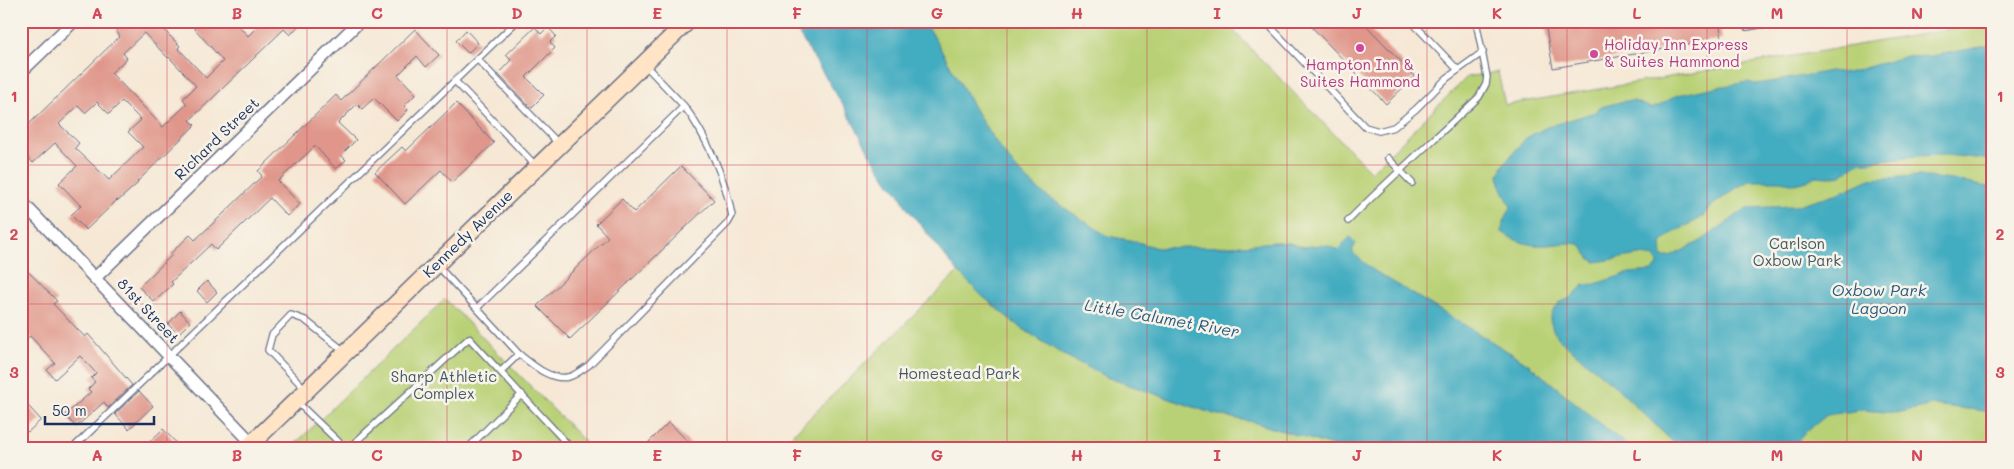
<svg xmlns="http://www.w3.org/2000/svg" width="2014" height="469" font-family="Mali,sans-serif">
<rect width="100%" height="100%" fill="#f7f3e8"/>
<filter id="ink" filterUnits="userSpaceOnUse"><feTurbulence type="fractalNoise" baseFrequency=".02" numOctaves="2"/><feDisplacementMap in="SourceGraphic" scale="10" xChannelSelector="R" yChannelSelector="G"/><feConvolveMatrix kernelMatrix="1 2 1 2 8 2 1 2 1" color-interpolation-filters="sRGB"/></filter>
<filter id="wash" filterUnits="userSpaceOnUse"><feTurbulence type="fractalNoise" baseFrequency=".0096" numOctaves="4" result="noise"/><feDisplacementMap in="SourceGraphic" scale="20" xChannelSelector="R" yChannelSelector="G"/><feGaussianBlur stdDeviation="1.12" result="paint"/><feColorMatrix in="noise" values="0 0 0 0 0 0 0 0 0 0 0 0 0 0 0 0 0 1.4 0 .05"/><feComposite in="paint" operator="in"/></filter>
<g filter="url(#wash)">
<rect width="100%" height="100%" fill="#f6e8d5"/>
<path fill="#b9d176" stroke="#6a806a" d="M925,21H1224L1371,172L1467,77L1498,72L1505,105L1993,22V448H1630L1527,363L1373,270L1353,254L1352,250L1355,246H1341L1337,250L1304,247L1289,243L1276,242L1232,246L1157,248L1134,241L1107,236L1042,193L1016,169L997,144L981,120Z
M958,272L981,295L1017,325L1062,354L1109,378L1214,414L1253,422L1339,448H779Z
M445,299L591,448H291Z"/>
<path fill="#42acc1" stroke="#2e6e90" d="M794,21H925L981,120L997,144L1016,169L1042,193L1107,236L1134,241L1157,248L1232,246L1276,242L1289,243L1304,247L1320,245L1329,246L1337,250L1350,237L1356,243L1352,250L1354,254L1373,270L1527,363L1630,448H1339L1253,422L1214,414L1109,378L1062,354L1017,325L981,295L958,272L907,208L898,192L890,184L872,157L843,105L800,36Z
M1986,46H1993V160L1946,155L1915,156L1859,163L1841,175L1828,177L1815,176L1807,181L1796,184L1780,181H1750L1738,187L1713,205L1703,217L1673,233L1661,243L1662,257H1670L1701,241L1747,208L1794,206L1839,193L1870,179L1919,176L1952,180L1993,188V412L1933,405L1897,413L1861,410L1827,415L1802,435L1798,442V448H1679L1616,387L1560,340L1553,330L1550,320L1552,313L1559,303L1570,298L1584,285L1595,284L1629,273L1652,271L1657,267L1658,262L1655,257L1640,255L1596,262L1589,258L1581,245C1572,242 1567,243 1558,244C1536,247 1520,245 1502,232C1502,222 1507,216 1511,207L1500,184L1499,174L1505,163L1526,138L1547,127L1595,112L1601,107L1624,101H1634L1651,108L1658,106L1678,95L1711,88L1748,82L1755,84L1770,82L1830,71L1847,73L1903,57L1931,56Z"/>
<g id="blocks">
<path fill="#e0968a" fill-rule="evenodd" d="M126,21H175L165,31L180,46L178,48L206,78L223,61L188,21H234L248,36L263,21H303L290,35L284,29L190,120L195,125L137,182L138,183L118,201L117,200L86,230L71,215L81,206L59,183L77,166L55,143L33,163L21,150V118L28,125L120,36L116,31ZM144,33L168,58L169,57L196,86L183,99L187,104L163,127L111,73L127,58L123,53ZM122,101L141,120L128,132L143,147L109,180L75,148L79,143L59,124L78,106L85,113L97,102L109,114Z
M1306,21H1362L1415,76L1386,104Z
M1557,21H1719L1722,39L1553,68L1545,23Z
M535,27L541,34L548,27L556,36L550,42L555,48L526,77L544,95L531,108L498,74L511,60L506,55Z
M415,29L439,55L426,67L417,56L398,75L416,94L404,106L408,110L397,121L374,98L362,109L357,104L338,123L356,140L341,155L346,160L336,169L315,146L278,181L300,204L287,216L270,198L216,250L211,244L171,282L173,284L154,302L139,287L172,255L170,254L190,235L195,240L221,216L262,176L258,171L336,95L341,101Z
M466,30L478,43L468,53L456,41Z
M456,103L494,143L452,182L441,170L405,204L375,172L402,147L406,151Z
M681,166L714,200L570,339L537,306L608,237L596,224L622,199L634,212Z
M21,264L57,301L53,304L85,337L88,334L132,385L108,408L104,402L76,427L65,415L91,392L88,389L95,382L91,378L96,373L80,356L55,379L47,370L55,363L30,336L21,344Z
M207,281L217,292L207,302L197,291Z
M180,311L190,322L178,334L168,324Z
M139,391L153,406L129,429L115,414Z
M21,398L41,420L28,432L21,425Z
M669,422L694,448H643Z
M163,429L181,448H143Z"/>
</g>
</g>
<g filter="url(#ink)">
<use href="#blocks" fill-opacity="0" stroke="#687088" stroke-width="1"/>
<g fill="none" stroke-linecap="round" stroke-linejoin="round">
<g stroke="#687088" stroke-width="8">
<path id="lane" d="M1265,21L1365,127L1379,131L1394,127L1416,109L1447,78L1483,52
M1411,21L1458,70
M1746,21L1747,27L1783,21
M477,59L559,144
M455,81L536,166
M1388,158L1412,183
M1348,221C1390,178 1435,139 1479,97L1486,84L1487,77L1476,21
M437,265L519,354L501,371
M477,308L684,106L645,65
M519,354C532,364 550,381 568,377C575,376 583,369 589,365L728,223L732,216C726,180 706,135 684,106
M306,390L268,350L272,335L291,315L305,320L344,351
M297,402L345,448
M73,448L517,21
M349,448L469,338L571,448
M468,448L522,394"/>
</g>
<g stroke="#687088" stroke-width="14">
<path id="street" d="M21,72L74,21
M21,201L252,443
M95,278L360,21"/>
</g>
<g stroke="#687088" stroke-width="19">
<path id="secondary" d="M247,448L688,21"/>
</g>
<use href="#lane" stroke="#fff" stroke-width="5.5"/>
<use href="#street" stroke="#fff" stroke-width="11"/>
<use href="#secondary" stroke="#ffe4c6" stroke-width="16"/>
</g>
</g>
<path fill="none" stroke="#d1495b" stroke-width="1" stroke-opacity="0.55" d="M167,21V448M307,21V448M447,21V448M587,21V448M727,21V448M867,21V448M1007,21V448M1147,21V448M1287,21V448M1427,21V448M1567,21V448M1707,21V448M1847,21V448M21,165H1993M21,304H1993"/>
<g fill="#d1479c" stroke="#f7f3e8" stroke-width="2">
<circle cx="1360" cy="48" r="5"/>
<circle cx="1594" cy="54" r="5"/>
</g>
<g text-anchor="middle" stroke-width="5" stroke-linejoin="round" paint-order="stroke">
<g font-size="15" fill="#b23c85" stroke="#f7f3e8" text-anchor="start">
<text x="1604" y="50">Holiday Inn Express<tspan x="1604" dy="17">&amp; Suites Hammond</tspan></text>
<text x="1360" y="70" text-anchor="middle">Hampton Inn &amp;<tspan x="1360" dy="17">Suites Hammond</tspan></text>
</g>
<g font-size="15" fill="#1b2f5e" stroke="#f7f3e8">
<text transform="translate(217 139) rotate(-44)" y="5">Richard Street</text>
<text transform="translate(468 234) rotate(-44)" y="5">Kennedy Avenue</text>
<text transform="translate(148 311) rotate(47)" y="5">81st Street</text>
</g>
<g font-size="15" fill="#425864" stroke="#f7f3e8">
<text x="1797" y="249">Carlson<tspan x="1797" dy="17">Oxbow Park</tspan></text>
<text x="959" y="379">Homestead Park</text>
<text x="444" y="382">Sharp Athletic<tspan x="444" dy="17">Complex</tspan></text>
</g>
<g font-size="16" font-style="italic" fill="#295b81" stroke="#f7f3e8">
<text x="1879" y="296">Oxbow Park<tspan x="1879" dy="18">Lagoon</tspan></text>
<text transform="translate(1162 318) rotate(10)" y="6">Little Calumet River</text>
</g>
</g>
<rect width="2014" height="469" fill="none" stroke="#f7f3e8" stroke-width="55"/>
<path d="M45 416v8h109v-8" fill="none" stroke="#1b2f5e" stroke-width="2.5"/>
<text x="52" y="416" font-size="15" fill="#1b2f5e" stroke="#f7f3e8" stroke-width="4" paint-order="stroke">50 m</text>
<rect x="28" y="28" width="1958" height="414" fill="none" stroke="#d1495b" stroke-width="2"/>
<g font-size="16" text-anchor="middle" font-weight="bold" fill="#d1495b">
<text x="97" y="19">A</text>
<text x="237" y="19">B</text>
<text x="377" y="19">C</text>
<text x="517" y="19">D</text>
<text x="657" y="19">E</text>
<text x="797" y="19">F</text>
<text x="937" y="19">G</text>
<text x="1077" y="19">H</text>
<text x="1217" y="19">I</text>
<text x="1357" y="19">J</text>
<text x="1497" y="19">K</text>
<text x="1637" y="19">L</text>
<text x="1777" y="19">M</text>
<text x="1917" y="19">N</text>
<text x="14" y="102">1</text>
<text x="2000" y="102">1</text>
<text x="14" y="240">2</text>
<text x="2000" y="240">2</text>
<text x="14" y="378">3</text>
<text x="2000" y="378">3</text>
<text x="97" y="461">A</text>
<text x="237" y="461">B</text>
<text x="377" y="461">C</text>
<text x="517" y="461">D</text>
<text x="657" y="461">E</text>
<text x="797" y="461">F</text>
<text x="937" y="461">G</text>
<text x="1077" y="461">H</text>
<text x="1217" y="461">I</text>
<text x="1357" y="461">J</text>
<text x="1497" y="461">K</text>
<text x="1637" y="461">L</text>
<text x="1777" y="461">M</text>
<text x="1917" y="461">N</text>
</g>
</svg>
